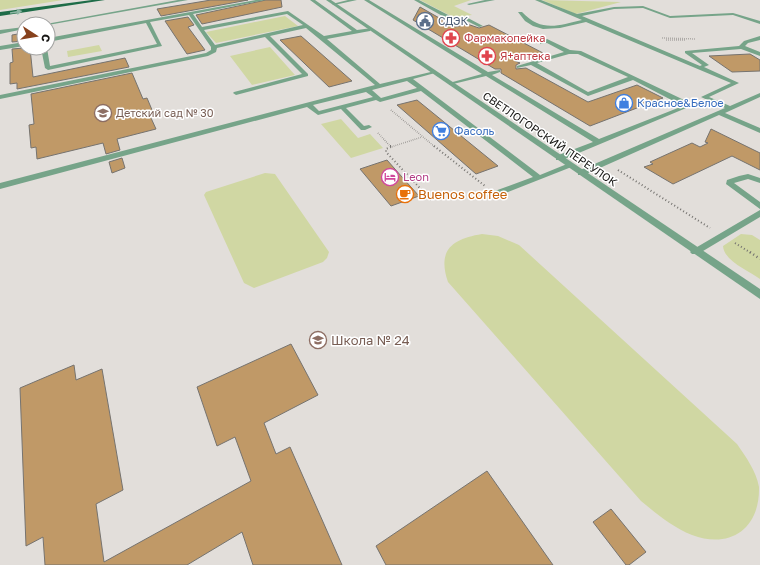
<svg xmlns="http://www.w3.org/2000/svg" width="760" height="565" font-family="'Golos Text',sans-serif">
<rect width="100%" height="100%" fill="#e2deda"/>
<path fill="#d0d7a3" d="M0,0H63L0,10Z
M420,0H471L454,6L472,15L453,17Z
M542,0L621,2L576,14Z
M285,16L298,26L216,43L206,32Z
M99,45L102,51L68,57L67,51Z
M270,47L295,75L252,85L230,56Z
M341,119L358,138L370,134L383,148L351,158L321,124Z
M265,173L275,174L329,252L327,258L323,262L254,288L244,283L204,195L206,192Z
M482,234L498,236L519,245L737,444C746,457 756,471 759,487C760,530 729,549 692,535C672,527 657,514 641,501L448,282C437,250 452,239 482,234Z
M741,234L752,235L760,240V279C749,271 724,261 723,246Z"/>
<path fill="#c09967" stroke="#76736f" d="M211,0H248L161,16L157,9Z
M266,0H281L282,7L202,24L196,15Z
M420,7L455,27L467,24L479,28L489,25L543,53L515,61L520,63L516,65V69L526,68L588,102L637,85L663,98L590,126L501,73V69H495L413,20Z
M188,17L194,25L188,27L205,50L187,54L165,21Z
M24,33V41L12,42V35Z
M301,36L352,81L329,87L280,40Z
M24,48H30L33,77L125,58L129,67L17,89V83L10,84V63L13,62L12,49Z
M750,54L760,60V71L732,72L709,56Z
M132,73L143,99L147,98L155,117L151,118L156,129L117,139L120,150L106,154L103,143L37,159L36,147L31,148L29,125L34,124L31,94Z
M417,100L498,166L476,174L397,105Z
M711,129L760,153V170L732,156L673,184L644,167L653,164L650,162L692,143L700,147L708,143L705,142Z
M122,158L125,168L112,173L109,162Z
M387,160L402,177L419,196L391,206L360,169Z
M291,344L318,395L264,423L276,454L290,447L342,565H253L242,532L187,565H45L43,537L26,546L20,388L74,365L76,380L102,369L123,490L96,504L104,562L251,481L235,437L217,446L197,387Z
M487,471L553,565H386L376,546Z
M611,509L646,552L629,565H626L593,522Z"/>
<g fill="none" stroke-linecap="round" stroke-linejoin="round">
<path stroke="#767471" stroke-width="1.5" stroke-dasharray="0.5 1.5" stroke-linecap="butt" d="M662,38L695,39
M666,40H685
M391,110L435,147
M378,133L391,147L422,137"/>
<path stroke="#767471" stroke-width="2" stroke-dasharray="1 2.5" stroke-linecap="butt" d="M390,146H393
M434,146L485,186
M391,147L386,149V152L431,200
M618,170L710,228
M735,243L751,253"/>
<path stroke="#767471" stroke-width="2.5" stroke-dasharray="1 3" stroke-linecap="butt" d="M750,252L760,259"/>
<path fill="#76a489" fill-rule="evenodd" d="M178,0H188L48,25V24H46Z
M256,0H265L193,14L202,27L288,11L324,36L352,31L310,0H315L357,30L372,28L370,31L327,39L380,84L435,71V73L413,79L540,175L567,164H573L574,166L498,196H492V192L533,177L421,91L380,102L376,100L346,108L364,126L369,125L372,127L365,130H361L341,109L318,115L307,107L0,189V183L375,85L306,28L270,36L308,74V76L236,95L233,93L234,92L302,74L265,37L217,48L216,52L208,56L0,99V95L206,53L211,50V47L189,15L150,22L162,46L48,70L45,68L41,48H47L50,66L157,44L146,23L48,42V38ZM287,14L303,25L215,45L204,30ZM407,81L417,88L381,98L372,90ZM366,92L373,97L319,111L313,105Z
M348,0H357L334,5L332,4Z
M364,0H369L488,72L500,70V72L492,75L599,139L683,106L633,80L588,96L531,65L517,68V66L564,52L547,43L540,44V42L547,39L570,50L581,51L682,99L691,106L562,160H556V156L593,142L486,76L449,85V83L482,74ZM569,54H578L628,77L588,92L537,63Z
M414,0H419L456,19L466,17L483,26L479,27L465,20L453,22Z
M485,0H495L469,5L467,4Z
M535,0H541L577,14L614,7L643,6L670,16L733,13L760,21V24L733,15L670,18L643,8L614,9L582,16L700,66L702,65L685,53V51L739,46L744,41L760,36V40L748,43L745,46L760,52V56L741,49L692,53L709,65L704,67L739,83L709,97L730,106L760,93V97L725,113L760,128V133L719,115L584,175H578V171L725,108L701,97L731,83L586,22L560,28L543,29L533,26L525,21L518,12H522C541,32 557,26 582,20Z
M24,27V29L0,34V30Z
M24,42V46L0,50V46Z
M748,174L760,178V183L748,179L734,183L760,202V209L726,184L727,180L739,176Z
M760,210V217L698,254H692L690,252L692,250Z"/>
<path fill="#76a489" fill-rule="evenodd" d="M326,0H331L760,289V299Z"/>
<path fill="#1e6c48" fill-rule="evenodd" d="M92,0H105L0,16V12Z"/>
</g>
<defs><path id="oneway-solid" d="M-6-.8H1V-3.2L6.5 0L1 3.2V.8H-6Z"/></defs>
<use fill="#8eb6a4" href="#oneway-solid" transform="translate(16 12) rotate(-9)"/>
<defs>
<g id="civic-ring" transform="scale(0.9)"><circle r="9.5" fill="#fff" stroke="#5c6f8a" stroke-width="1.5"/><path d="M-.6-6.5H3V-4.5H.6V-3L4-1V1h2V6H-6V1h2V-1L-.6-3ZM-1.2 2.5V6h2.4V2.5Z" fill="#5c6f8a"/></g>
<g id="pharmacy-ring" transform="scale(0.9)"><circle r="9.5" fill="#fff" stroke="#e0444e" stroke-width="1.5"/><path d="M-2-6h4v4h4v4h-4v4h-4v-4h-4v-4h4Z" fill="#e0444e"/></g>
<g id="shop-ring" transform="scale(0.9)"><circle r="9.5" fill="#fff" stroke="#3f7fe0" stroke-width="1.5"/><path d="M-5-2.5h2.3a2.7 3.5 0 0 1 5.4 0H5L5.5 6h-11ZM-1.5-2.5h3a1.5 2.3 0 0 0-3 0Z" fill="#3f7fe0"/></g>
<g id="school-ring" transform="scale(0.9)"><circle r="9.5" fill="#fff" stroke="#8d6e63" stroke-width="1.5"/><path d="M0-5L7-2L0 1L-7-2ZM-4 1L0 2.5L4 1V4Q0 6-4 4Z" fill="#8d6e63"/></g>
<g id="supermarket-ring" transform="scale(0.9)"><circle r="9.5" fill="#fff" stroke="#3f7fe0" stroke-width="1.5"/><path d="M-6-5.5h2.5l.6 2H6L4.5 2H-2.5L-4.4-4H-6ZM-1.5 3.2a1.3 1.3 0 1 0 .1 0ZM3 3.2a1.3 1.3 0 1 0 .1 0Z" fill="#3f7fe0"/></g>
<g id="hotel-ring" transform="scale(0.9)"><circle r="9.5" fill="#fff" stroke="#d1479c" stroke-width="1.5"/><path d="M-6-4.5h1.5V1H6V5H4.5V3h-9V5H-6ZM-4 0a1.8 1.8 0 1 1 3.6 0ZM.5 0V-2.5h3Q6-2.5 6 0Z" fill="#d1479c"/></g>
<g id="cafe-ring" transform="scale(0.9)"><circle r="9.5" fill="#fff" stroke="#e8710a" stroke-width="1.5"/><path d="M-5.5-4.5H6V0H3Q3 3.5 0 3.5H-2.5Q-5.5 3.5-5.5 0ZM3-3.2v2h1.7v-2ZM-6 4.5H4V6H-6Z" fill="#e8710a"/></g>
</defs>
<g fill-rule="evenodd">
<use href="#civic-ring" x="425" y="21"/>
<use href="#pharmacy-ring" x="451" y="38"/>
<use href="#pharmacy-ring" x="487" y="56"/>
<use href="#shop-ring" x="624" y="103"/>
<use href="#school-ring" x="103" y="113"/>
<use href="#supermarket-ring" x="441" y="131"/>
<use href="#hotel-ring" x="390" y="177"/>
<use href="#cafe-ring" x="405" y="194"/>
<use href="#school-ring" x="318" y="340"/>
</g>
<g text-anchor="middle" stroke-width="3" stroke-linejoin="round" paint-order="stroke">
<g font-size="11" fill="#4e5e75" stroke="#fff" text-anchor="start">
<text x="438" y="25">СДЭК</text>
</g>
<g font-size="11" fill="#be3a42" stroke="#fff" text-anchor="start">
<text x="464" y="42">Фармакопейка</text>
<text x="500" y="60">Я+аптека</text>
</g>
<g font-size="11" fill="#366cbe" stroke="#fff" text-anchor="start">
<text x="637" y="107">Красное&amp;Белое</text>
<text x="454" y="135">Фасоль</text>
</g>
<g font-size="11" fill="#785e54" stroke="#fff" text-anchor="start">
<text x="116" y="117">Детский сад № 30</text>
</g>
<g font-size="11" fill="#171614" stroke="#fff">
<text transform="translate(550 139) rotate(34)" y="4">СВЕТЛОГОРСКИЙ ПЕРЕУЛОК</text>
</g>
<g font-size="11" fill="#b23c85" stroke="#fff" text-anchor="start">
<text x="403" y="181">Leon</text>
</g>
<g font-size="13" fill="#c56008" stroke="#fff" text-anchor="start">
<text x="418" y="199">Buenos coffee</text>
</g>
<g font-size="13" fill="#785e54" stroke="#fff" text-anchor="start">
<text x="331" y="345">Школа № 24</text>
</g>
</g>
<g transform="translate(36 36) rotate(102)"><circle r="19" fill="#ffffff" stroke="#a2a2a1"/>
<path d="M0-3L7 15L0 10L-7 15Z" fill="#87411c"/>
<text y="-6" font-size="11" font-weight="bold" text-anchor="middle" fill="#171614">С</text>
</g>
</svg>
